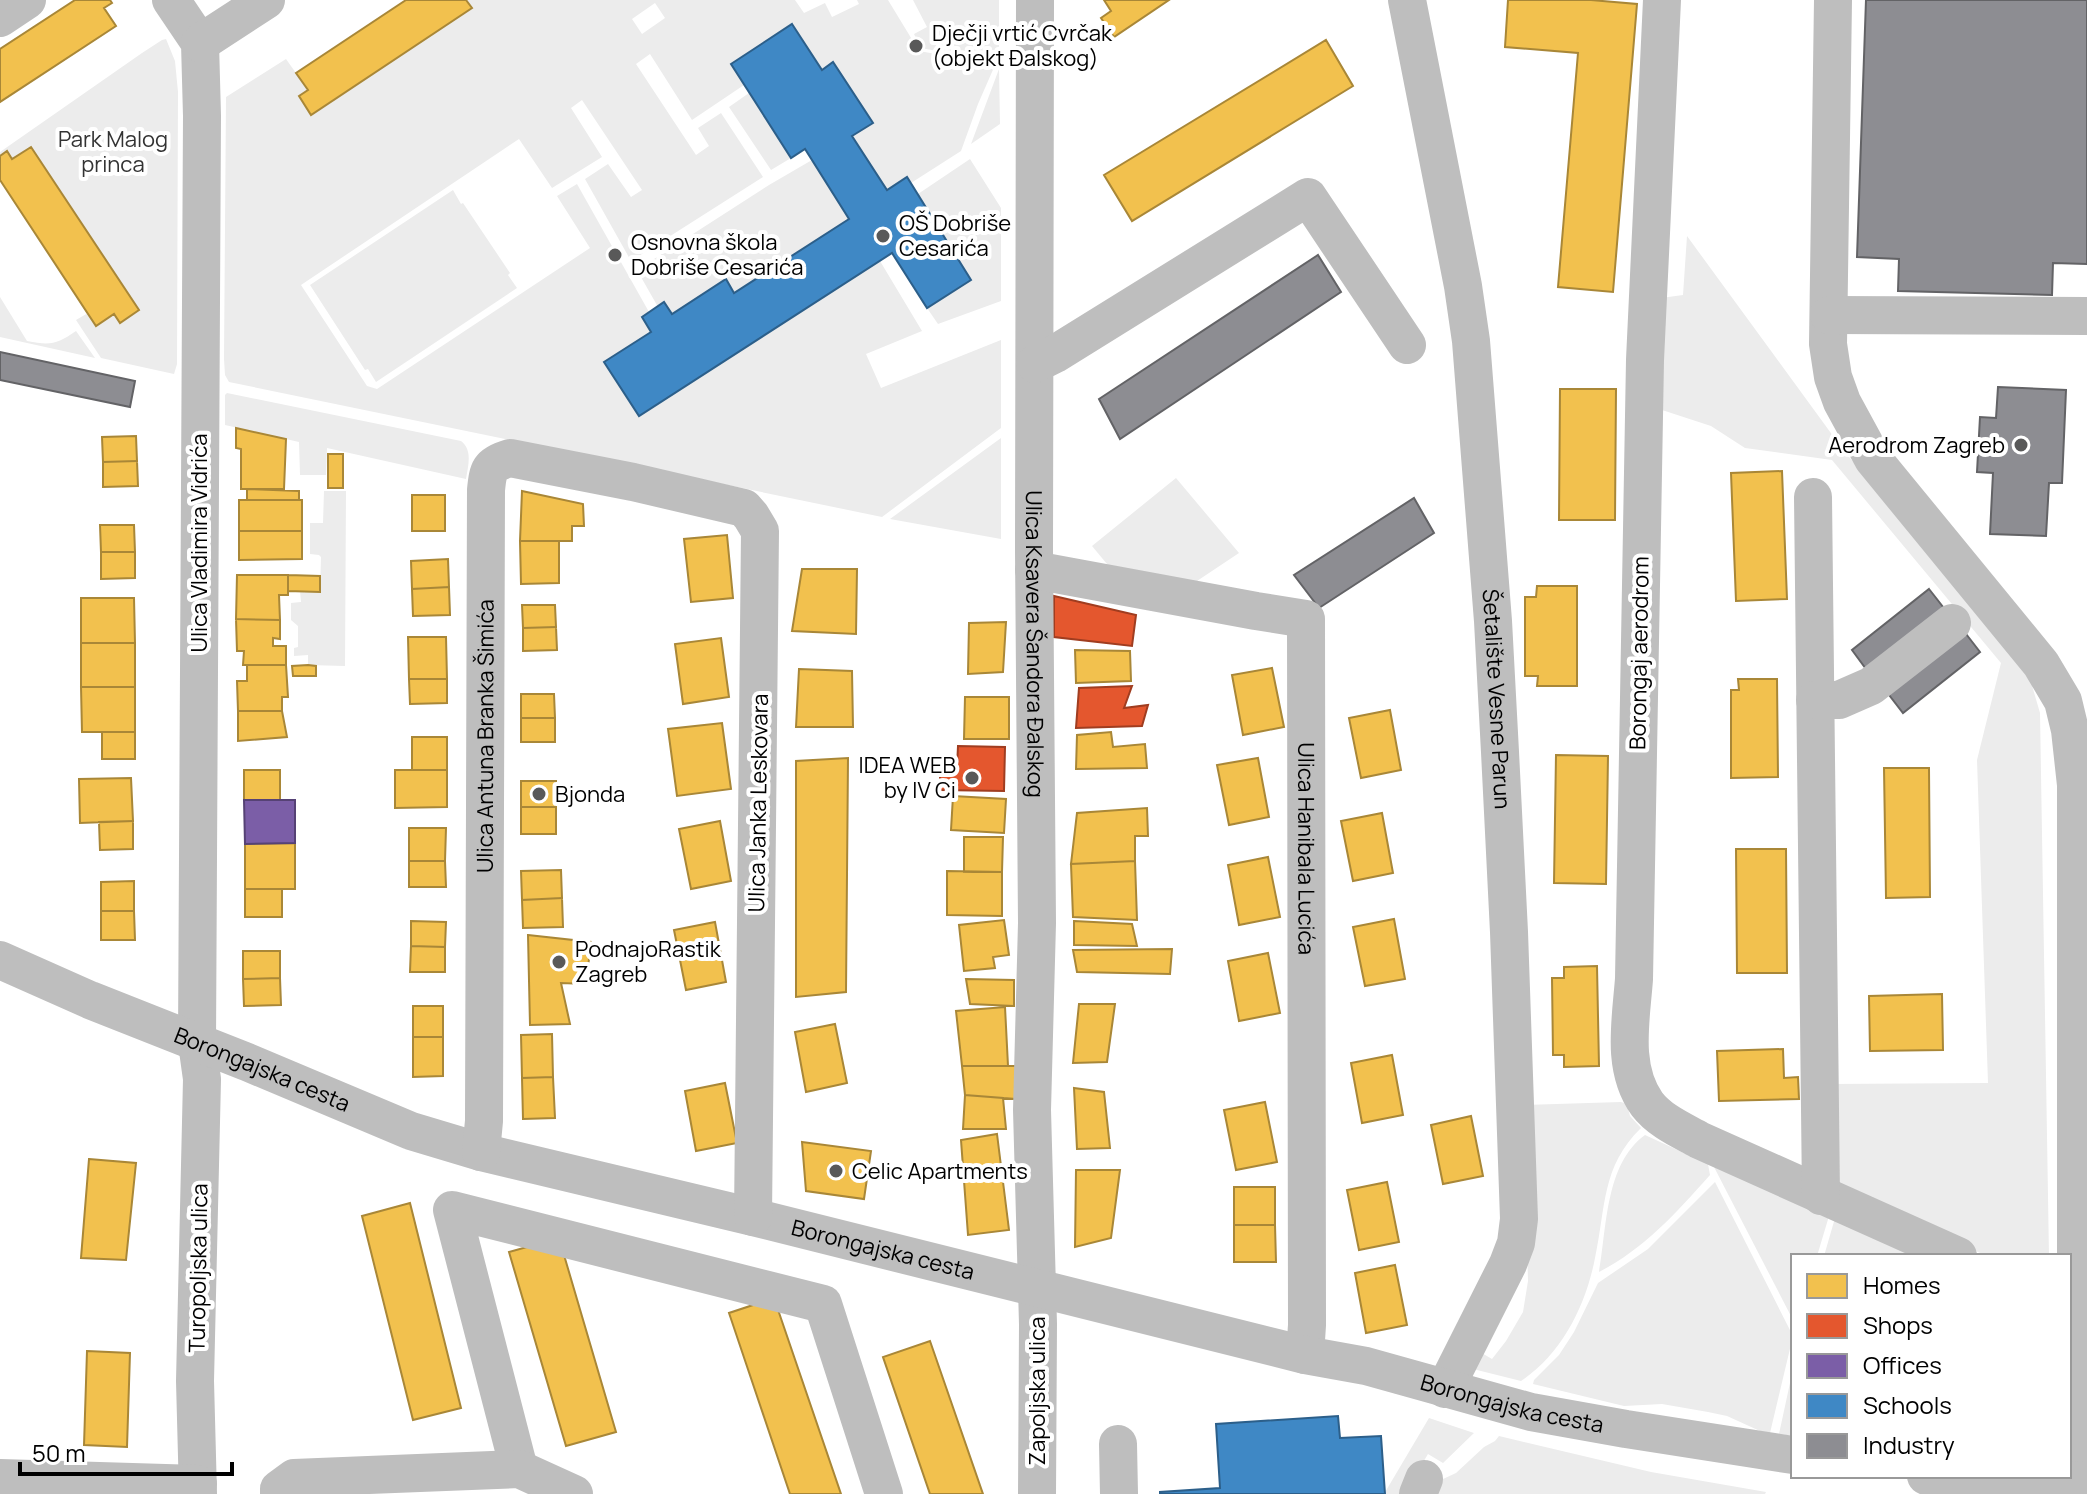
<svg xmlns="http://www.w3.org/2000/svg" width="2087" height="1494" font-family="Manrope,sans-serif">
<rect width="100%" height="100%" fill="#fff"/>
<path fill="#ececec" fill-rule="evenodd" d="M466,0H795L804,13L825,3L832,17L859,4L857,0H888L919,51L953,57V54L921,48L914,34L927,27L913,0H999V56L978,104L961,151L911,183L907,178L887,190L852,136L873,123L834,63L822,70L792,24L731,63L744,85L692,120L650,54L636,64L696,155L709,146L698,128L721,113L763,177L631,261L585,179L608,164L631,197L642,190L582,100L571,108L602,157L552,188L519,139L301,285L367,386L377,389L590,248L557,196L577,184L649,312L642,317L651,332L639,415L880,261L922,331L866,354L881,388L1001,340V428L882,517L229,382L225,375L224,359L226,97L286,59L308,90L299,96L311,114L471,9ZM655,3L665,18L642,34L632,19Z
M166,39L175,61L178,92L177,364L174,374L101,358L76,320L88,313L96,326L114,314L120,323L139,310L31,147L12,159L7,152L0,156V152L142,53L162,40Z
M999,69L1000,124L971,144Z
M749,93L791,158L771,170L729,107Z
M970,159L1001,208V301L938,324L927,308L971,280L918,194Z
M812,160L849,219L734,293L725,279L672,314L658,307L637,270L769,185Z
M453,190L461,204L463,203L510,273L508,275L517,288L376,382L368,369L365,370L310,285Z
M1687,236L1844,451L2026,665L2040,713L2049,1256H1987L1857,1199L1836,1184L1829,1084L1988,1083L1977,760L2001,663L1832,460L1745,448L1711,426L1662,410L1661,298L1683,295Z
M0,297L27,341C51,346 57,344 76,331L95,358L0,337Z
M227,393L461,441C473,450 468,466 466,479L327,448L326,475H300L299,442L225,425V395Z
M1001,438V539L890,519Z
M1176,478L1239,553L1188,587L1112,570L1092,546Z
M324,491H346L345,666L308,665V655L294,656V648L298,647V626L291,620V603L301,602L300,591H320L321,557L319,555L310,554V523H323Z
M1621,1102L1627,1104L1630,1116L1641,1128C1601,1167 1606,1208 1595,1258C1586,1305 1562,1354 1521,1381L1469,1368L1480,1352L1492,1359L1506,1341L1523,1312L1528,1281L1523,1105Z
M1645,1135L1708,1164L1710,1175C1677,1212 1644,1249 1599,1272C1607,1228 1605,1164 1645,1135Z
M1714,1167L1829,1216L1817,1256H1793V1320Z
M1715,1182L1793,1336L1770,1433L1760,1431L1727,1416L1708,1412L1662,1404L1624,1406L1533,1384L1534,1380L1559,1355L1574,1332L1598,1283L1648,1249Z
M1835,1218L1922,1256H1824Z
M1793,1369V1436L1779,1434Z
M1429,1418L1474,1433L1443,1463L1428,1454L1404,1494H1384Z
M1499,1436L1651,1472L1766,1492L1765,1494H1427L1443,1479L1456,1473L1484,1447L1495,1441Z"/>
<path fill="#f2c14e" stroke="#a98737" stroke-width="2" d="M75,0H110L112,3L104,8L116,26L0,102V49Z
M406,0H466L472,8L311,115L299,96L308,90L296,73Z
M1104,0H1169L1114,37L1101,18L1111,11Z
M1508,0H1591L1637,4L1613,292L1558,287L1578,53L1505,47Z
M1326,40L1353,86L1132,221L1104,175Z
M31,147L139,310L120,323L114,314L96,326L0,180V156L7,151L12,159Z
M1560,389H1616L1615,520H1559Z
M236,428L286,439L284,489H241V449L236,448Z
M136,436L137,461L103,462L102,437Z
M328,454H343V488H328Z
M137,461L138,486L103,487V462Z
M1782,471L1787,599L1736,601L1731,473Z
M247,489L299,491V500H247Z
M522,491L583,504L584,526H572V541H520Z
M412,495H445V531H412Z
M239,500H302V531H239Z
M100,525H134L135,552H101Z
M239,531H302V559L239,560Z
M727,535L733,598L691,602L684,539Z
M520,541H559V583L521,584Z
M101,552H135V578L101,579Z
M448,559L449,587L412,589L411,561Z
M802,569H857L856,634L792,631Z
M237,575H288V595H279L280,620L236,619Z
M288,575L320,576V592L288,591Z
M1537,586H1577V686H1537L1538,676H1525V597H1536Z
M449,587L450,615L413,616L412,589Z
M81,598H134L135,643H81Z
M522,605H555L556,627L523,628Z
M236,619L280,620V639L273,638V646H286V665H243L244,651H237Z
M1006,622L1003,672L968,674L969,623Z
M556,627L557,650L523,651V628Z
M408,637H446L447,679H409Z
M721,638L729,697L683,704L675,644Z
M81,643H135V687H81Z
M1075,650L1130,651L1131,681L1076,683Z
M247,665H286L288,697H282V711H238L237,681H247Z
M308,665L316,666V676H293L292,666Z
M1272,668L1284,727L1243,735L1232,675Z
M799,669L852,671L853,727H796Z
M409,679H447V703L410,704Z
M1738,679H1777L1778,777L1731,778V690H1739Z
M81,687H135V732H82Z
M521,694H554L555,718H521Z
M965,697H1009V739H964Z
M1390,710L1401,770L1361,778L1349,718Z
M238,711H282L287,737L238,741Z
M521,718H555V742H521Z
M722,723L731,789L677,796L668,729Z
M102,732H135V759H102Z
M1111,732L1113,747L1145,744L1147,768L1076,769L1077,735Z
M412,737H447V770H412Z
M1556,755L1608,756L1606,884L1554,883Z
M848,758L846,992L796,997V761Z
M1258,758L1269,817L1229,825L1217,765Z
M1884,768H1929L1930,897L1886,898Z
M244,770H280V800H244Z
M395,770H447V807L395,808Z
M131,778L133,821L80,823L79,779Z
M521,781H556V807H521Z
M953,796L1006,799L1004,833L951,830Z
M521,807H556V834H521Z
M1147,808L1148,836H1135V861L1071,864L1077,813Z
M1382,813L1393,873L1353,881L1341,821Z
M133,821V849L100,850L99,822Z
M720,821L731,881L691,889L679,829Z
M409,828H446L445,861H409Z
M964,837H1003L1002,872H964Z
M295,843V889H245V844Z
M1736,849H1786L1787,973H1737Z
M1268,857L1280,917L1239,925L1228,865Z
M409,861H445L446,887H409Z
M1135,861L1137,920L1073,917L1071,864Z
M561,870L562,898L522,900L521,871Z
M947,871L1002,872V916L947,915Z
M134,881V911H101V882Z
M245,889H282V917H245Z
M562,898L563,927L523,928L522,900Z
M101,911H134L135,940H101Z
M1394,919L1405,979L1365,986L1353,927Z
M1004,920L1009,955L993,957L995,968L964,971L959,925Z
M411,921L446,922L445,947L411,946Z
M1074,921L1132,924L1137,946L1074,945Z
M715,922L726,982L686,990L674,930Z
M528,935L591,942L586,984L561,983L570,1024L530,1025Z
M411,946L445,947V972H410Z
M1172,949L1170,974L1077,972L1073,950Z
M243,951H280V978L243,979Z
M1268,953L1280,1013L1239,1021L1228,961Z
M1597,966L1599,1066L1564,1067V1055H1553L1552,978H1564V967Z
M280,978L281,1005L244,1006L243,979Z
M966,979L1014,980V1006L970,1004Z
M1942,994L1943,1050L1870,1051L1869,996Z
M1079,1004H1115L1107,1062L1073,1063Z
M413,1006H443V1037H413Z
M1005,1007L1008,1066H962L956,1011Z
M835,1024L847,1083L806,1092L795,1032Z
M552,1034L553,1077L522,1078L521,1035Z
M413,1037H443V1076L413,1077Z
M1783,1049L1784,1078L1798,1077L1799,1099L1719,1101L1717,1051Z
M1392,1055L1403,1115L1362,1123L1351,1063Z
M962,1066H1016V1099L965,1095Z
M553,1077L555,1118L523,1119L522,1078Z
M725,1083L737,1143L696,1151L685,1091Z
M1074,1088L1104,1092L1110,1148L1077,1149Z
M965,1095L1003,1098L1006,1129H963Z
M1265,1102L1277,1162L1236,1170L1224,1110Z
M1471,1116L1483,1176L1443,1184L1431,1125Z
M997,1134L1009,1230L968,1235L961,1140Z
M802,1142L871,1151L864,1199L806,1191Z
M89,1159L136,1163L126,1260L81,1258Z
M1076,1170H1120L1111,1238L1075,1247Z
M1387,1182L1399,1242L1359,1250L1347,1190Z
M1234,1187H1275V1225H1234Z
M410,1203L461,1408L413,1420L362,1216Z
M1234,1225H1275L1276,1262H1234Z
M559,1238L616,1432L566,1446L509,1252Z
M1395,1265L1407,1325L1366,1333L1355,1273Z
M774,1298L841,1494H790L729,1313Z
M930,1341L983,1494H930L883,1357Z
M87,1351L130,1353L127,1447L84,1445Z"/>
<path fill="#e4572e" stroke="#a03d20" stroke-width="2" d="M1054,596L1136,615L1132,646L1054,637Z
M1132,686L1124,708L1148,705L1142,726L1076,728L1079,688Z
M958,746L1005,747L1004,791L940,790V767H957Z"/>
<path fill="#7b5ea7" stroke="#564275" stroke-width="2" d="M244,800H295V843L245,844Z"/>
<path fill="#3f88c5" stroke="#2c5f8a" stroke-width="2" d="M792,24L822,70L833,62L873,123L852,136L887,190L907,177L971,280L927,308L892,253L639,416L604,362L651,332L642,317L664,302L672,314L726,279L734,293L849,219L805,149L791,158L731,64Z
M1338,1416L1340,1438L1381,1436L1385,1494H1160V1492L1220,1488L1216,1424Z"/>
<path fill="#8d8d92" stroke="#636366" stroke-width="2" d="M1866,0H2087V264L2053,263L2052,295L1898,291L1899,259L1857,257Z
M1318,255L1341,292L1120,439L1099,399Z
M0,352L135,381L130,407L0,380Z
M1998,387L2066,390L2062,483H2049L2046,536L1990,534L1993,473L1977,472L1980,417L1996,418Z
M1414,498L1434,533L1319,608L1294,575Z
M1929,589L1947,612L1869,673L1852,650Z
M1963,630L1980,652L1903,713L1886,691Z"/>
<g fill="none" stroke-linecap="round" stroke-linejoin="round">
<g stroke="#bebebe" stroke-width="38">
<path d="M171,0L200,43L202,116L197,1043L202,1079L195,1381L198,1494"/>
<path id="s1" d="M1035,0L1034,551L1037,923L1032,1110L1038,1324L1037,1494"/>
<path id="s2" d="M1407,0L1463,286L1471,341L1493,621L1500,752L1509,932L1519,1219L1516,1243L1508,1264L1445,1389"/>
<path d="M1662,0L1645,360L1634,979C1631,1020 1621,1068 1647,1104C1660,1121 1681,1130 1699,1140L1958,1256"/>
<path d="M1833,0L1828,344L1833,377L1842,402L1873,459L2041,664L2063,701L2070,730L2076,785V1302L2081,1481"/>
<path d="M0,18L27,0"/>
<path d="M200,43L266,0"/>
<path d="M1829,315L2087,316"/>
<path d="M1035,364L1055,354L1308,197L1407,345"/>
<path d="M1813,497L1821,1196"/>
<path id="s3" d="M1034,570L1256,611L1306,619L1307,1325L1305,1355"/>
<path d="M1815,700H1839L1871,686L1952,623"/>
<path id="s4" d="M0,960L90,1000L247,1062L411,1131L481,1152L753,1217L1305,1355L1366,1366L1531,1412L1626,1429L1793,1455"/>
<path id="s5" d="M481,1152L484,1121L486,490C488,470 489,464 510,458L633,482L744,508L751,516L760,531L753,1217"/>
<path d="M1118,1444L1119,1494"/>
<path d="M519,1469L452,1210L823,1304L884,1494"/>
<path d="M1926,1476L1950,1480L2087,1481"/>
<path d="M0,1478L198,1484"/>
<path d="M279,1494V1489L294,1478L519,1469L574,1494"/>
<path d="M1418,1494L1424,1479"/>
</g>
</g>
<g fill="#595959" stroke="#fff" stroke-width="3">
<circle cx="916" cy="46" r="8"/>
<circle cx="883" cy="236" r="8"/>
<circle cx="615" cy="255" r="8"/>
<circle cx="2021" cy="445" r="8"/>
<circle cx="972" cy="778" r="8"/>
<circle cx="539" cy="794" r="8"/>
<circle cx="559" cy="962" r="8"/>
<circle cx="836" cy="1171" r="8"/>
</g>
<g text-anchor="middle" stroke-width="8" stroke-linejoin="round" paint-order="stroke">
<g font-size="22" fill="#000" stroke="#fff" text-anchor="start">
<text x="932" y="41">Dječji vrtić Cvrčak<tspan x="932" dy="25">(objekt Đalskog)</tspan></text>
<text x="899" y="231">OŠ Dobriše<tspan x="899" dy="25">Cesarića</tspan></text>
<text x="631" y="250">Osnovna škola<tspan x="631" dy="25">Dobriše Cesarića</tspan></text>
<text x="2005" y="453" text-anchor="end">Aerodrom Zagreb</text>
<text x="956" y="773" text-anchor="end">IDEA WEB<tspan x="956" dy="25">by IV Ci</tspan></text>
<text x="555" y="802">Bjonda</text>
<text x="575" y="957">PodnajoRastik<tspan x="575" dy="25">Zagreb</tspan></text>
<text x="852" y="1179">Celic Apartments</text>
</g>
<g font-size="22" fill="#333" stroke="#fff">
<text x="113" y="147">Park Malog<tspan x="113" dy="25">princa</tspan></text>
</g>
<g font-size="22" fill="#000" stroke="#fff">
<text transform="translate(199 543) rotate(-90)" y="8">Ulica Vladimira Vidrića</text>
<text dy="8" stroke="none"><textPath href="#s1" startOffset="644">Ulica Ksavera Šandora Đalskog</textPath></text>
<text transform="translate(1639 653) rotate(-89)" y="8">Borongaj aerodrom</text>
<text dy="8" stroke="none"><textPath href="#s2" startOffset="706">Šetalište Vesne Parun</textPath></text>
<text dy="8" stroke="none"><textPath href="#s5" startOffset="416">Ulica Antuna Branka Šimića</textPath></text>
<text transform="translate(758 803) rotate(-89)" y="8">Ulica Janka Leskovara</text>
<text dy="8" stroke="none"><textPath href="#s3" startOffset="506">Ulica Hanibala Lucića</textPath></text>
<text dy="8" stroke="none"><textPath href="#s4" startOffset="284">Borongajska cesta</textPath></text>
<text dy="8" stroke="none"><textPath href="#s4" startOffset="932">Borongajska cesta</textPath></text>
<text transform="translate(198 1268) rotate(-89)" y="8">Turopoljska ulica</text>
<text transform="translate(1037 1391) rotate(-90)" y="8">Zapoljska ulica</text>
<text dy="8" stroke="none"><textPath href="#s4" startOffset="1580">Borongajska cesta</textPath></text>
</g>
</g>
<rect x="1791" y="1254" width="280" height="224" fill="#ffffff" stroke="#999999" stroke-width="2"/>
<rect x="1807" y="1274" width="40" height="24" fill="#f2c14e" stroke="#999999" stroke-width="2"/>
<text x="1863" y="1294" font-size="24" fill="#000000">Homes</text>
<rect x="1807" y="1314" width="40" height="24" fill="#e4572e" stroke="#999999" stroke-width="2"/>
<text x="1863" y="1334" font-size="24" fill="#000000">Shops</text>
<rect x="1807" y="1354" width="40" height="24" fill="#7b5ea7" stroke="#999999" stroke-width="2"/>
<text x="1863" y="1374" font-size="24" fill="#000000">Offices</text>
<rect x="1807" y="1394" width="40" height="24" fill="#3f88c5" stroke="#999999" stroke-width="2"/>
<text x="1863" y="1414" font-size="24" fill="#000000">Schools</text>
<rect x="1807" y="1434" width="40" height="24" fill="#8d8d92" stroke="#999999" stroke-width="2"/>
<text x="1863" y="1454" font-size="24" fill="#000000">Industry</text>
<path d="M20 1462v12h212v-12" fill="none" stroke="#000000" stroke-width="4"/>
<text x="32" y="1462" font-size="24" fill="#000000" stroke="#ffffff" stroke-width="6" paint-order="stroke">50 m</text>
</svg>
